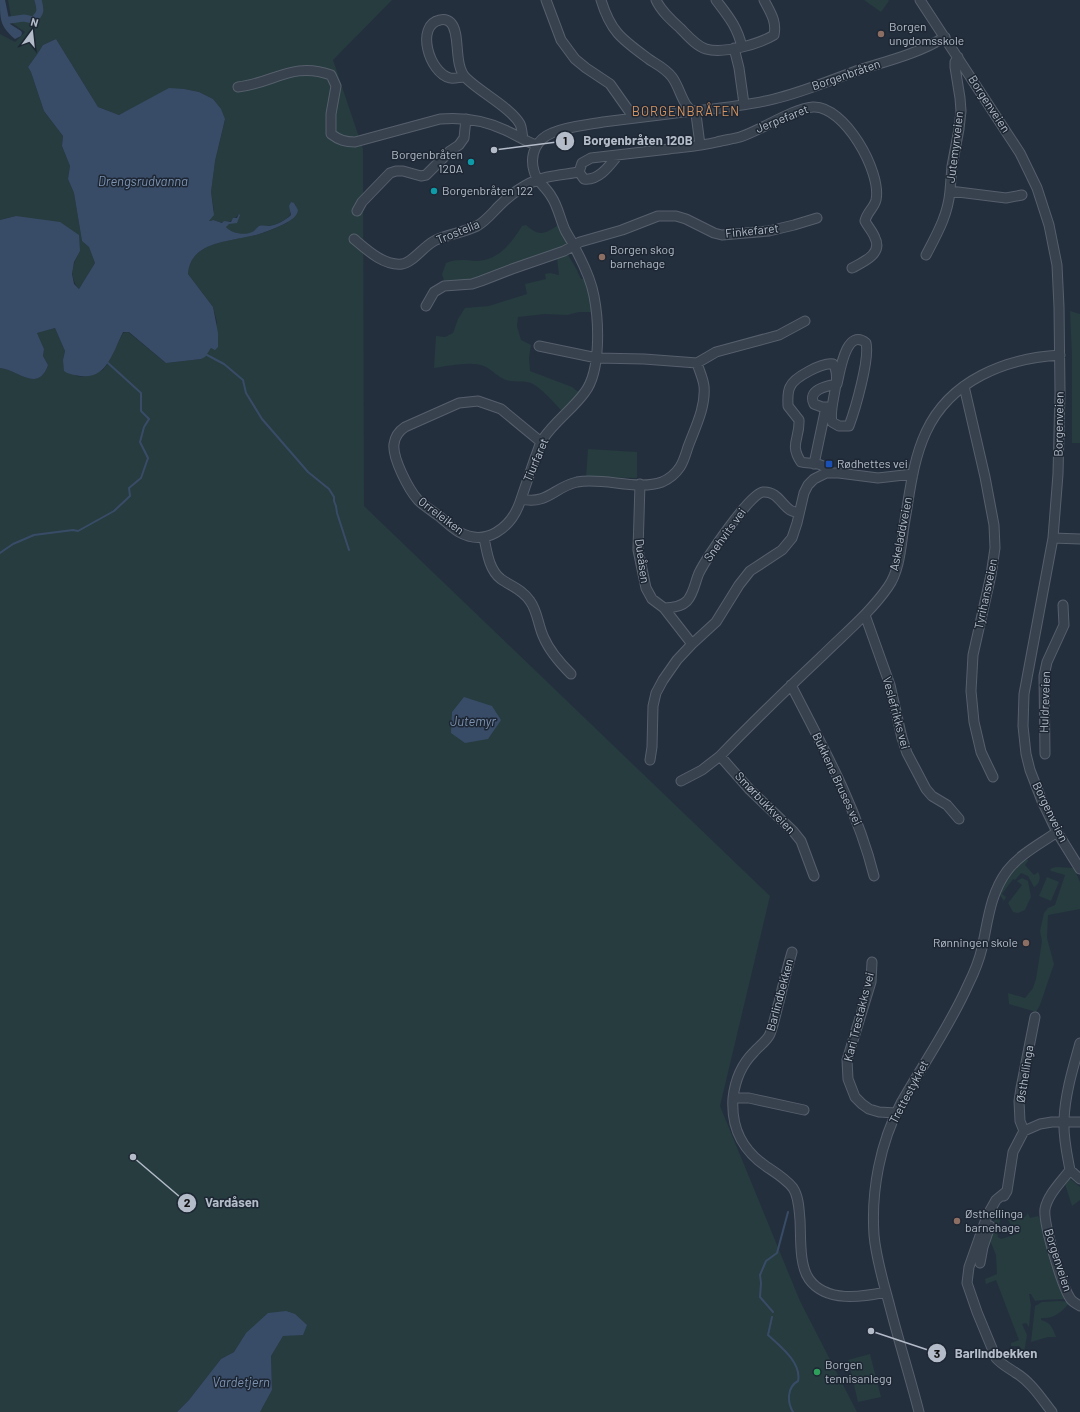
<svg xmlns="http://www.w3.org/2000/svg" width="1080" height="1412" font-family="Barlow,sans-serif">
<rect width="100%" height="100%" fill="#242f3e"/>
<path fill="#263c3f" d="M8,0H392L333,60L363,149L364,506L770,896L720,1106L800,1301L857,1412H260L272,1390L271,1356L283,1336L303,1334L246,1333L234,1352L221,1359L189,1400L177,1412H0V368C17,369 38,394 48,365L43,356L44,349L37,333L55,328L65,351L63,360L77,376L82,377L103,370L108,363L123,333L128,332L166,363L201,359L205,356L211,348L217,322L213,307L188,274C190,244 223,242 245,237C257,235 268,232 278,227C281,225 287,224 289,221C292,218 294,211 296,207L295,204L291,202L290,204V215C285,221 276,225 268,226C266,226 262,225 259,226C256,228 255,231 252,233C244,236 231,233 226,227L227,225L238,220L239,214C232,222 225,225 213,220L212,221H209L214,210L211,192L215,161L225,120L213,99L199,92L184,89L141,104L119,115L98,107L56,39L43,45L38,53L28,67L31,72L44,111L63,136L62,146L70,166L68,179L74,193L82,241L89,247L95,263L79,289C68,277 73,263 80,251L16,216L0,220V34L15,42L25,32L12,23Z
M864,0H888L889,1L881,12Z
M560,224L568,243L566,248L484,278L445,284L442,274L446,263C457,259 463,260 474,261C498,261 510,245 522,226L526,225C540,238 546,233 560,224Z
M568,255L577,270L581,279H586L594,312H579L567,315L545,314L518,317L517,326L521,340L531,345L529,358L530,371L572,387L581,394L563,412C553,402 543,389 531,383C523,380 515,383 506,380C498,377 493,371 486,367C474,360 448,366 434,368L436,336L445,337L453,333L458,319L465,308L489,306L527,294L525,284L546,279L545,274L550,273L559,275L557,258Z
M1070,311L1080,314V443H1072V356Z
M588,449L637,452V478L586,477Z
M1026,859L1028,860V861L1025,865L1034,875L1038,872L1039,874C1041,878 1039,885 1034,887L1028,876L1021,873L1015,880L1013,879L1002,894L1006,897L1004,901L999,894C1005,877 1012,870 1026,859Z
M1056,867L1074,868L1080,882V909L1048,915L1047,938L1054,964L1040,1005L1036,1012L1009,1004L1008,993L1025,998L1033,988L1036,979L1042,941L1040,931L1044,913L1048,908L1055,905L1065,875L1051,871L1050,869Z
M1047,877L1059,882L1051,901L1039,896Z
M1022,878L1028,881L1031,897L1025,910L1018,913L1013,912L1008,903L1022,885L1017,881Z
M1068,1177L1080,1187V1200L1072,1206L1065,1184Z
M1001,1208L1003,1209L997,1233L998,1237L1001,1239L1017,1234L1008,1220L1009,1216L1025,1217L1028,1213L1030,1218L1038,1216L1043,1222L1066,1299L1042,1300L1035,1301L1031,1294H1029L1031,1305L1029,1327L1026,1323L1022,1324L1027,1335L1024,1353L1019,1346H1011V1343L1019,1340L996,1280L986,1284L985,1279L997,1274L996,1255L989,1238L993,1223Z
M1059,1301L1070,1302C1062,1312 1054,1319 1041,1318V1320C1051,1322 1053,1329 1056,1337H1048L1031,1342L1035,1306L1042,1302Z
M870,1354L881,1397L858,1402L848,1360Z"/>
<path fill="#394c67" d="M0,0H5L10,24L21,31L22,33L21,36L15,39C0,26 0,20 0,0Z
M56,39L98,107L119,115L169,88L184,89L199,92L213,99L221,109L225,119L215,161L211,192L214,215L209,221H211L213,220L222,223L224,221L231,222L233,218H237L239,214L240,215L237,223L229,224L226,227C231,233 244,236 252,232C255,231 256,228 259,226C262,225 266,226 269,226C276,225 285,221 291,215L289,206L291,202L294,203L298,210C297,217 290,221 284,224C271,230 259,235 246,237C223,242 190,244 188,274L213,307L218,333V347L215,350L211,348L205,357L201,359L166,363L129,332H123C112,354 106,383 75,375C71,374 68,374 64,371L63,360L65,351L55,328L37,333L44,349L43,356L48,365C38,394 17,369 0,368V220L16,216L60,222L79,235L80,251L74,262L72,274L74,284L79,289L95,263L89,247L82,241L74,193L68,179L70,166L62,146L63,136L44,111L31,72L28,67L38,53L43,45Z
M464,697L492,706L501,720L488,739L465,743L451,733L452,712Z
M286,1311L295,1314L307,1325L303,1335L283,1336L271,1356L272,1390L260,1412H177L189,1400L221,1359L234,1352L246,1333L268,1313Z"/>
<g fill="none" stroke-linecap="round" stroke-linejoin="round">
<path stroke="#394c67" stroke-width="2" d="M207,355L224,364L243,380L246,393L262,419L308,472L329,489L334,497V501L336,506L337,513L349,550
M0,553L13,544L34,535L73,530L78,531L114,511L130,496L129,488L141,478L148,458L140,442L144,427L149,419L141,411V393L108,363
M773,1312L760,1297L761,1283L760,1275L766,1261L777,1253L788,1212
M772,1317L768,1335C780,1346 802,1363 798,1381C787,1387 787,1402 793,1412"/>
<path stroke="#394c67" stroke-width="7" d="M10,20L24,18L33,20C41,14 41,10 38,0"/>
<g stroke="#565f6c" stroke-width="11">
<path id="minor" d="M546,0L561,40L575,59L586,68L610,84L634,118
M601,0C611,33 623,40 650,60C658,65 666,69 672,77C681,89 682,107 696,114L700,145
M656,0C661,11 671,20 680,28C687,35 696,46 706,49C724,54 759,44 774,35C777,21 770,12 764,0
M716,0C728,16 737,26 742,47
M920,0L1020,153L1037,188L1049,225L1057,265L1059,307L1060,392L1058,474L1053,538L1024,694L1023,726L1026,754L1030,770L1042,801L1057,832L1080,869
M734,48L739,68L744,104
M465,77C460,77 454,79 450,78C429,73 415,25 440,20C444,19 448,20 451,23C461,34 453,65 466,78C480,92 511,108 520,124C522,128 522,134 523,139
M238,87C274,83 293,61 331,75L336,86L331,114V134C339,140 345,142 355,142L440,119C462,117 484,120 505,130C516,135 525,141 536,145
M579,172L584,179C599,181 610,165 618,155
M950,191L952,166L959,129L961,111L960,98L955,67V62L958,57
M357,211L362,202L390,173L396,171H403L421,176L426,175L450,151L459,145L464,138L466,119
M354,239C367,250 384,266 402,264C412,263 423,247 434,241C447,234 463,233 477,226C486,221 492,213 499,206C509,196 524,185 537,180C545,176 569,174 579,172L582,163L591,158C617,155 643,152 669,149C685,147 701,146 717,142C724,140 733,139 740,137C762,130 791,109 813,107C844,105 882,172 876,200C874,208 867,212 865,221C868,227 873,232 875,238C883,254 863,262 852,268
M926,255C937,234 948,215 950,191L1006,198L1022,195
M426,306L434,292L444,286L472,284L481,281L512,269L564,251L580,242L622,230L658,216H676L686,219L714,233L722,235L769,231L794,225L817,218
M539,346L597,358L644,359L697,363L716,352L779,335L805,321
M964,386L985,477L994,525L995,548L991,575L973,655L971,691L974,722L981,752L993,777
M831,407H822L814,404C807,390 826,386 837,384
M541,442L501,409L478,401L459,403L405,427C399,431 395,436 394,444C392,458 409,490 418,500C424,506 432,511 439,516C445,521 452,528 459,532C486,547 511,528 520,502C525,487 530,473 535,458C538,451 539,445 543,439C555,421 573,409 585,392C601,371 599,322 594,296C591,279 583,263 575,248C572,241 568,236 565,230C560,219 558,206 551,196C546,187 536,181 534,171C529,154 537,139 552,133C568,126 587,125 603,122C627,119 651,116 676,113C708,109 742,107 774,99C804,92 833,79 862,69C891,60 919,53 945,37
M814,464L826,407
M825,467C818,462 809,464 801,462C789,444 800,439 799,420L788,406C788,400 787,393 790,387C794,377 823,362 833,364C843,378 828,405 832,422L839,426H849C855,410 870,359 866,343C846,327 840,372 837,384
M640,484L638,550L646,588L652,599L664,608L692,644
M521,499C548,505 554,487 577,482C604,477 637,491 662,482C669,479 676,473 680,467C684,461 686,453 688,447C695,428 706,407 704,386C703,378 699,370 697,363
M484,538C487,552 489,570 501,579C511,586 523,590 530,601C538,612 538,626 544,638C550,652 560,663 571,674
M1053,538L1080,539
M664,608C672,608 681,607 687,601C694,593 695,582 699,573C706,559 750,493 763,492C777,491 781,504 790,510C793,512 796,512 799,513
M865,615L890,685L902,738L907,753L926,789L932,796L947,805L959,819
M791,685C823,747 857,808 874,876
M1045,754L1044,676L1047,662L1064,625L1063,605
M720,756L750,790L793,831L801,841L814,876
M650,760L652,747L653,706L656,693L663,680L677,660L692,644L716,622L739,585L750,571L782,550L792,538L797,523L804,493L808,485L814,479L826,473H839L878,478L913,474
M681,781L702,770L720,756C753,722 787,689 821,657C844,634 870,613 888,587C901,569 901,541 905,520C910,491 913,460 926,432C950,380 1006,358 1060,355
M792,952C787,969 783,985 779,1002C776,1012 774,1024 770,1034C767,1041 759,1046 754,1052C742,1064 735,1080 733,1098C731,1128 742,1150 767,1167C776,1173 786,1179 793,1188C799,1197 799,1210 800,1220C801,1237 799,1265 809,1279C826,1303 862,1297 886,1292
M872,962L871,982L847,1060L848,1079L855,1097L862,1104L869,1109L879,1112L896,1113
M1080,1043C1073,1068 1065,1094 1064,1120C1063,1137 1067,1154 1070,1170C1062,1181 1048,1194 1045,1209C1043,1223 1062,1286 1070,1298C1072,1302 1077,1304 1080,1306
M733,1098H749L804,1110
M1024,1131L1020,1121L1019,1101L1021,1088L1035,1017
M1070,1170L1080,1179
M1007,1191L996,1200L987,1216L969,1267L967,1283L977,1312L996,1358C1002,1365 1009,1368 1016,1373C1031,1382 1041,1398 1052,1412
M1004,1196L1007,1191L1013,1152L1024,1131L1040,1124L1052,1122H1080
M980,1263L983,1247L990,1226
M919,1412C910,1377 899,1342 890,1307C884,1284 876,1259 874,1235C871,1191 880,1143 901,1103C923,1064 950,1026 968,985C974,973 979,961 982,948C988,921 990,894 1007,871C1020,854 1040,844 1057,832"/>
</g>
<use href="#minor" stroke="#38414e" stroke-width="9"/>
</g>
<g fill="#8d6e63" stroke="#1d2633" stroke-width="1.5">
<circle cx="881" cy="34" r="4"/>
<circle cx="602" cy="257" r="4"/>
<circle cx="1026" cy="943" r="4"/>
<circle cx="957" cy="1221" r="4"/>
</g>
<g fill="#0f9aa8" stroke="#1d2633" stroke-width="1.5">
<circle cx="471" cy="162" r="4"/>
<circle cx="434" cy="191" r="4"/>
</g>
<rect fill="#1a4fb4" stroke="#1d2633" stroke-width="1.5" x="825" y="460" width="8" height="8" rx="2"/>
<circle fill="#2e9e5b" stroke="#1d2633" stroke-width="1.5" cx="817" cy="1372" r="4"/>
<g text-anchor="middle" stroke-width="3" stroke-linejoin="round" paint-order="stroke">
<g font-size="12" fill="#b4bcc9" stroke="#1d2633" text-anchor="start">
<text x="889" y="31">Borgen<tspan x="889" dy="14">ungdomsskole</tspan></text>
<text x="463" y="159" text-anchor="end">Borgenbråten<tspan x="463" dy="14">120A</tspan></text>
<text x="442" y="195">Borgenbråten 122</text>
<text x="610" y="254">Borgen skog<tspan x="610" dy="14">barnehage</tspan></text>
<text x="837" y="468">Rødhettes vei</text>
<text x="1018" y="947" text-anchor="end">Rønningen skole</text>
<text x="965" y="1218">Østhellinga<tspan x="965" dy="14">barnehage</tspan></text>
<text x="825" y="1369">Borgen<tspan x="825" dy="14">tennisanlegg</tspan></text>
</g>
<g font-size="12" fill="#b4bcc9" stroke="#1d2633">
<text transform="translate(846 75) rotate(-19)" y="4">Borgenbråten</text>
<text transform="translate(989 104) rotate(57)" y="4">Borgenveien</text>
<text transform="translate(782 119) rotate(-22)" y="4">Jerpefaret</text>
<text transform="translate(955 147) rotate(-83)" y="4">Jutemyrveien</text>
<text transform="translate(752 231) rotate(-6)" y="4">Finkefaret</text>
<text transform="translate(458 232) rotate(-22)" y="4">Trostelia</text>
<text transform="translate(1059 424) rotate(-89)" y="4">Borgenveien</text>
<text transform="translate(536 460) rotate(-67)" y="4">Tiurfaret</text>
<text transform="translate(441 516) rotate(37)" y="4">Orreleiken</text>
<text transform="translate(901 534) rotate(-79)" y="4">Askeladdveien</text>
<text transform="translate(725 535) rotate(-54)" y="4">Snehvits vei</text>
<text transform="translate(642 561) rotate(82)" y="4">Dueåsen</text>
<text transform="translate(986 594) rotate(-78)" y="4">Tyrihansveien</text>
<text transform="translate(1045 702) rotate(-88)" y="4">Huldreveien</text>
<text transform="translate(896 713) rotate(75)" y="4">Veslefrikks vei</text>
<text transform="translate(837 779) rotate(65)" y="4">Bukkene Bruses vei</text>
<text transform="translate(765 803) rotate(46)" y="4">Smørbukkveien</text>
<text transform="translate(1050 812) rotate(64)" y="4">Borgenveien</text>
<text transform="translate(780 995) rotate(-75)" y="4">Barlindbekken</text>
<text transform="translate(859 1017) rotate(-76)" y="4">Kari Trestakks vei</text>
<text transform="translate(1025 1074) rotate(-81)" y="4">Østhellinga</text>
<text transform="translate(909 1092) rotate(-62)" y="4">Trettestykket</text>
<text transform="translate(1058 1260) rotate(72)" y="4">Borgenveien</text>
</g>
<g font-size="13" letter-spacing="1" fill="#d59563" stroke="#1d2633">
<text x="686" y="116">BORGENBRÅTEN</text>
</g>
<g font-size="13" font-style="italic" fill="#7c92b1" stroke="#1d2633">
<text x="143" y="186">Drengsrudvanna</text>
<text x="473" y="726">Jutemyr</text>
<text x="241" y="1387">Vardetjern</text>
</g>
</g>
<path fill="none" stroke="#b4bcc9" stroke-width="1.5" d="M494 150L565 141M133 1157L187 1203M871 1331L937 1353"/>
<g fill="#b4bcc9" stroke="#1d2633" stroke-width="1.5">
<circle cx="494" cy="150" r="4"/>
<circle cx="133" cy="1157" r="4"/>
<circle cx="871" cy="1331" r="4"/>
<circle cx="565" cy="141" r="10"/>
<circle cx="187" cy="1203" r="10"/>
<circle cx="937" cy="1353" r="10"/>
</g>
<g font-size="12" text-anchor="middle" font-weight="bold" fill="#111">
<text x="565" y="145">1</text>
<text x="187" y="1207">2</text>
<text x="937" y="1358">3</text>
</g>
<g font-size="13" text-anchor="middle" font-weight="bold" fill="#b4bcc9" stroke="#1d2633" stroke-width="3" stroke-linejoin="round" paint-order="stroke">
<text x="638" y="145">Borgenbråten 120B</text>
<text x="232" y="1207">Vardåsen</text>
<text x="996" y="1358">Barlindbekken</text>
</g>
<g transform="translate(32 32) rotate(15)" stroke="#1d2633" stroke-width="3" paint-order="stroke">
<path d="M0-3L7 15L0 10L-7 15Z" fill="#b4bcc9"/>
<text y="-6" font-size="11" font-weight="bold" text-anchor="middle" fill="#b4bcc9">N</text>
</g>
</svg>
